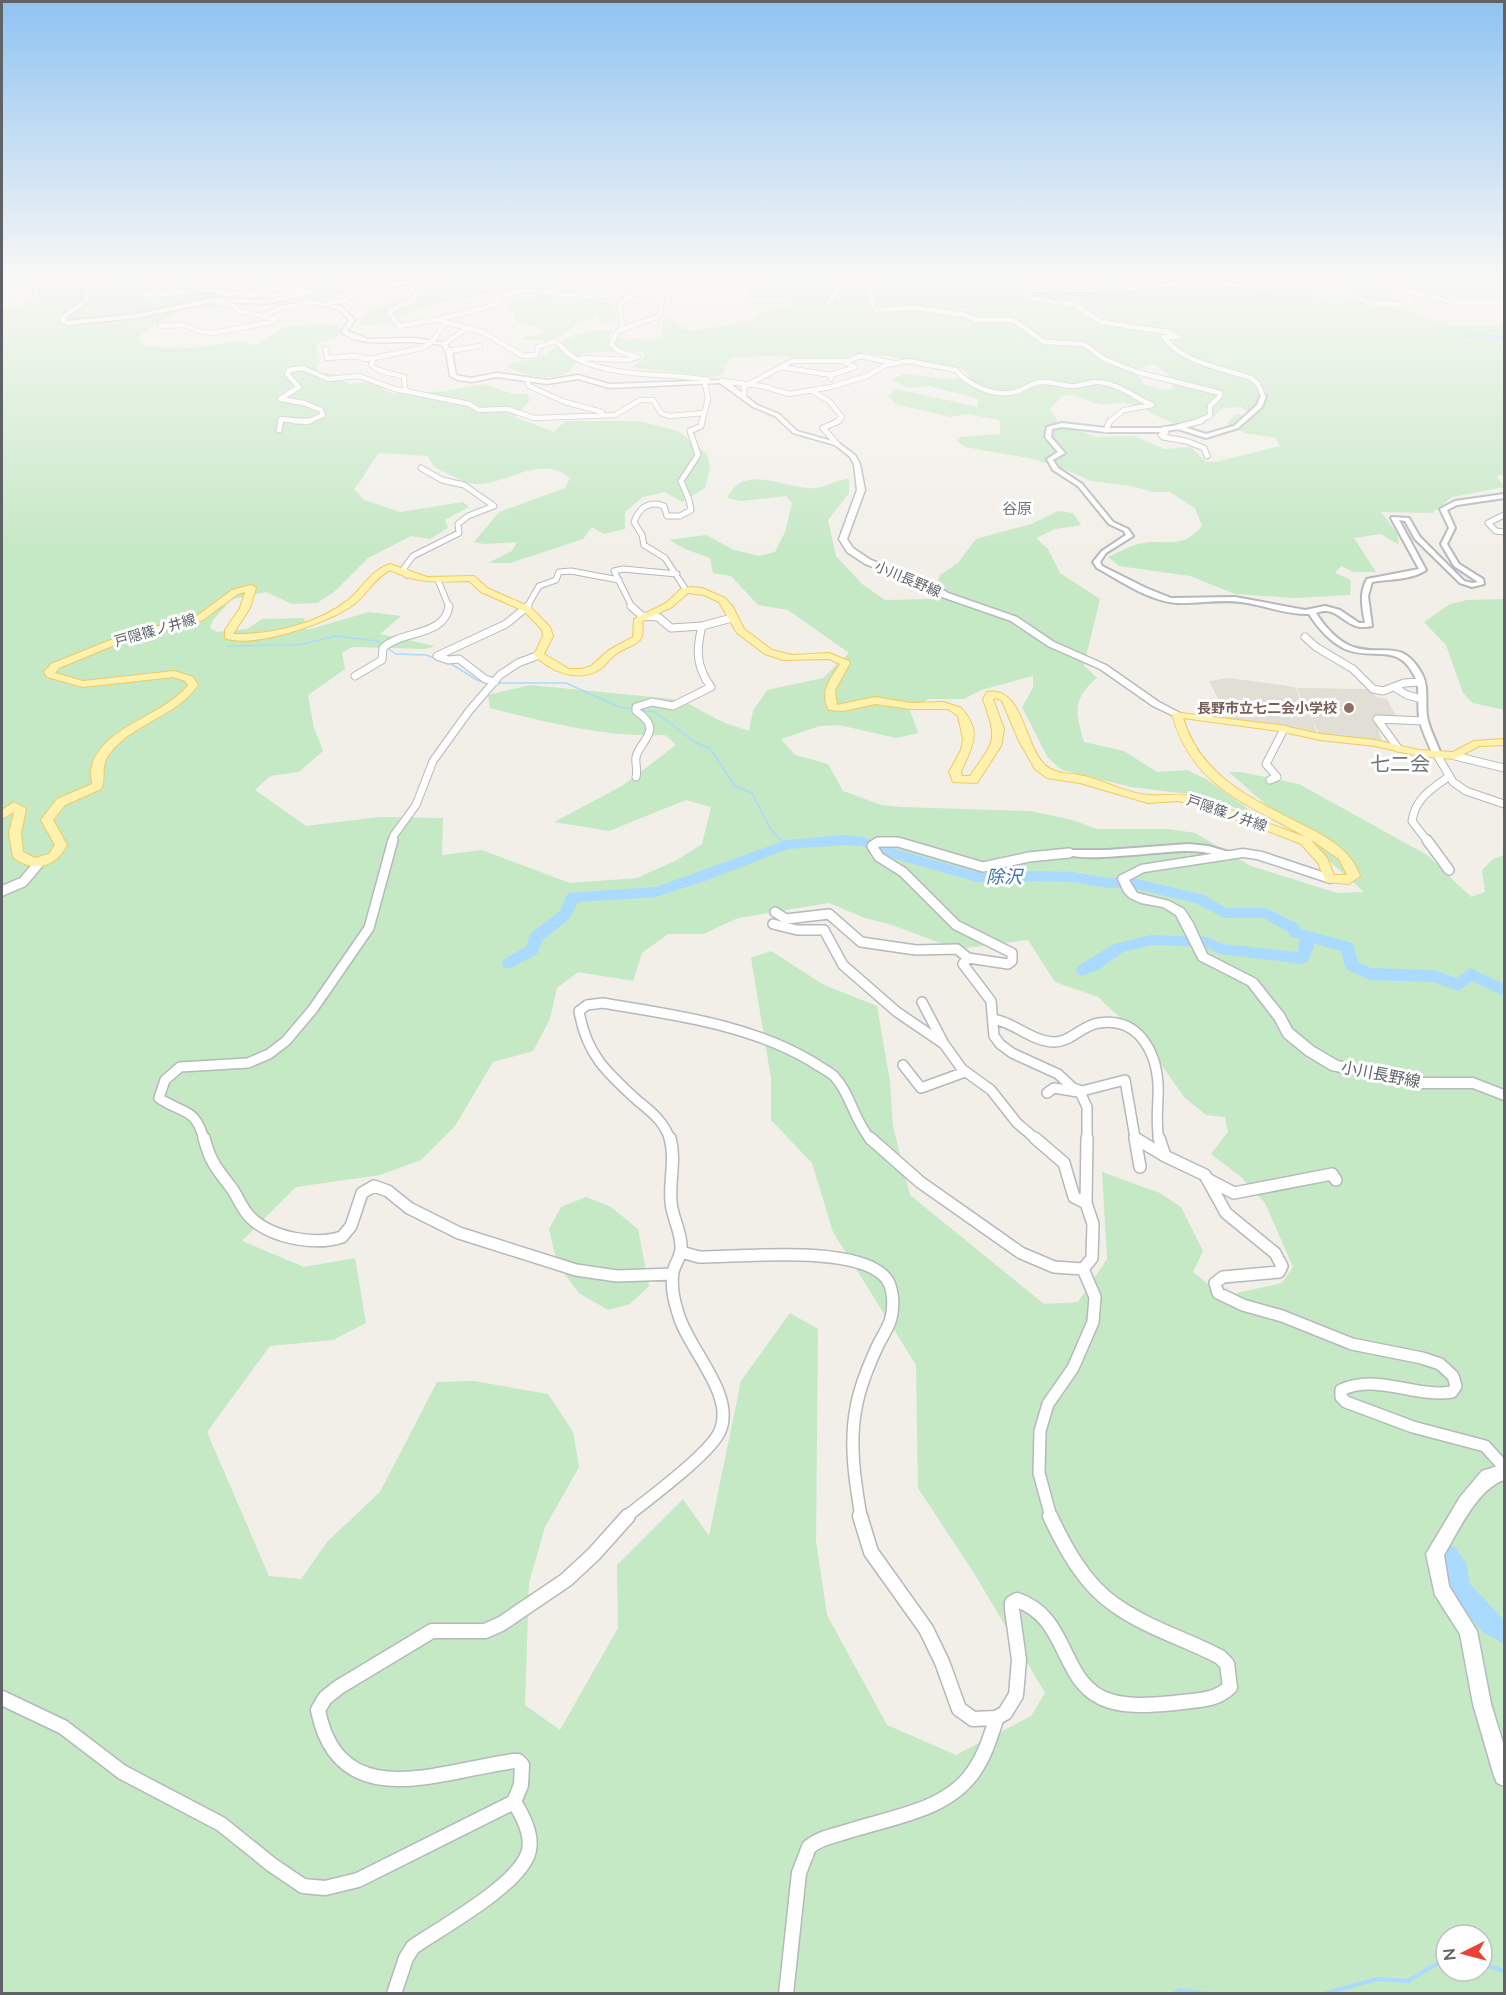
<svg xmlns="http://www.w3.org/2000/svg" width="1506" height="1995" font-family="Lato,'Noto Sans JP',sans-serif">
<rect width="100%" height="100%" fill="#f1efe8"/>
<path fill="#e1ded6" d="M1229,678L1295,687L1304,706L1297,688L1367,689L1377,697L1387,699L1397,718H1374L1382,741L1319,734L1312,720L1317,734L1280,725L1228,718L1209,681Z"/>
<path fill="#c5e8c5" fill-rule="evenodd" d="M2,275H588L573,284L581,289L573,292L580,298L603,299L612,302L617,318L612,322H601L596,317L580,321L563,335L547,340H524L521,338L543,333L544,329L516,322L513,312L503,300L536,297L534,288L491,292L421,308L387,324L360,325L359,320C377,301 397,300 422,297L438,280L430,276L392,282L361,283L348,287L341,294L312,300L313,291L310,285H278L263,291H245L255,284L253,281L239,279L224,296L233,297L235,303L211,309L183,308L136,338L147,347L192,348L243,341L253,346L287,326L333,324L340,328L338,337L316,344L319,361L316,367L318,372L335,374L348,384L380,380L381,388L394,394L445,391L484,384L513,394H528L530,400L515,417L554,432L565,421H638L678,431L707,454L710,468L705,488L682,502L665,492L643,497L625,512V529L604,534L592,527L583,539L510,563H488L512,551L517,542L484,544L474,542L499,512L565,488L570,478C541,453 507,485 475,484C466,484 456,477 448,474C439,470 431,466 428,456L379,453C369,465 364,478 354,489L364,500L401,512L463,502L469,507L445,520L448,528L430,539L411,536L368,558L334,592L317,603L292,604L266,592L232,599L213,620L210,628L217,632L247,629L262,619L304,618L307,630L369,612L401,616L380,634L435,646L426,649L352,647L342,653L345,669L308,695L314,728L323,751L299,772L270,776L255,790L306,826L379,817L443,818L442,855L482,850L570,883L637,878L677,860L702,844L711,807L686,800L609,831L554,822L622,786L676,745L665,735C607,738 546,722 490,708L488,695L530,685L672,699C692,702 706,715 725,723C733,726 741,728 749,731L753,711L767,690L823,678L849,653L788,610L758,605L731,576L713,573L710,558L685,549L669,540L706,535L734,550L759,556L775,552L785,532L792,503L786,496L741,501L727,498C745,461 786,491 817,488C828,486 835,480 849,479V493L828,520L836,556L862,584L885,600L932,599L940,575L958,563L976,539L1031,524L1058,511L1073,513L1081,525L1055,529L1036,538L1048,549L1060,573L1100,599L1084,665L1097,678C1071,699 1076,714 1084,742L1124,751L1157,772L1187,770L1206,779L1257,815L1197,795L1131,787L1062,770L1048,758L1022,707L1033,688V676L981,690L964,699H929L910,710L918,733L896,738L839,725L820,726L781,739L795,755L828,764L843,791L881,805L901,807L1030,811L1072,820L1097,829H1168L1195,833L1251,866L1337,893L1364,892L1229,772H1241L1299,784L1427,855L1471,897L1485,892L1482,870L1493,859L1504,855V1993H2V308C15,307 28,305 38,295L36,288L2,292ZM829,903L865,918L889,924L957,949L1028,940L1055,982L1098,997L1145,1041L1184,1097L1206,1115L1225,1117L1228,1132L1211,1154L1240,1176L1265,1203L1293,1267L1282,1283L1223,1296L1193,1272L1203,1251L1181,1207L1160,1193L1102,1172L1107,1259L1078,1302L1044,1304L910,1195L893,1126L890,1081L877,1006L824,985L771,951L751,958L771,1078V1120L812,1163L833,1232L916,1365L918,1488L974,1573L1045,1693L1031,1716L956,1755L887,1725L827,1615L816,1541L818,1329L790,1313L741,1381L709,1536L683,1499L617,1565L618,1628L560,1730L525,1705L529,1583L545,1527L579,1467L573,1432L548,1394L474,1381L437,1382L380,1492L328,1541L301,1579L269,1576L207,1432L270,1346L333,1340L366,1323L355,1258L304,1267L242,1241L296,1187L380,1175L421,1160L455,1126L493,1062L533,1051L550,1019L557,988L578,972L633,981L642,953L668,934H703L738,918ZM1446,1935H1482V1971H1446Z
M769,275H1196L1199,278L1216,275L1224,280L1228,287L1263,291L1295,285L1303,287L1312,296L1327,298L1335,295L1360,303L1409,312L1453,326L1504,325V474L1497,476L1504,487L1453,497L1432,513L1381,512L1397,533L1399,545L1381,534L1354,538L1376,572H1354L1341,566L1335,573L1351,580L1350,595L1294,598L1235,594L1190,576L1119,566L1108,557C1117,553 1126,548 1135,545C1162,536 1180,553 1202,526L1195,508L1170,492H1154L1131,486L1091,481L1064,469L1034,459L965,447L957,441L961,437L1001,434L999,420L967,414L950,417L896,404L888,397L896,389L978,407V399L929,386L908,388L892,379L904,374L947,379L971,377L960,368L864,353L839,358L765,356L731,358L725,366L723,374L714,377L630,367L642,361L645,353L630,351L583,353C576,358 575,368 568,372C549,382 524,376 506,366C517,360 527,362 538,358C548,354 556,345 566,339C579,333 598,328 612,331L607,338C626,337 646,343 663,337L662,321L672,317L679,325L691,331L756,320L761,312L790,305L789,299L751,297L750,293L752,285ZM1151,364L1157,365L1174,380L1172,389L1165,390L1143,384L1140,377L1131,372ZM1072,395C1082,398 1094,404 1104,405C1112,405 1119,401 1127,403C1163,414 1190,445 1221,409L1240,407L1248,411L1244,415L1236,414L1227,424L1245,433L1275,438L1280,446L1216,462H1206L1191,447L1164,449L1135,436L1096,437L1083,432L1062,428L1050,409L1062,396Z
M1333,275H1480L1504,281V298L1434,295L1406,286H1389L1387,289L1402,301L1400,304L1360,297L1354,291L1321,282Z
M1504,599V710L1473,703L1463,693L1446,645L1424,622L1450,604L1467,600Z
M586,1197L611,1207L638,1229L649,1286L630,1304L608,1310L579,1293L557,1264L549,1229L561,1207Z"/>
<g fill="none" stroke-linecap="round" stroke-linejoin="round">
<path stroke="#aadaff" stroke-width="1.5" d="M227,646L298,645L336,636L377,641L396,654L426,655L434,658
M448,662L477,680L487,683
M496,683H566L619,707L655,712L696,743L710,748L735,786L752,793L770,828L783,842"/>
<path stroke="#aadaff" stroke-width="2" d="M782,840L786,845"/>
<path stroke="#aadaff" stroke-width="4" d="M1482,1964L1504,1971
M1173,1994L1180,1990L1209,1994
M1323,1994L1377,1979L1408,1981L1436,1964L1446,1963"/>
<path fill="#aadaff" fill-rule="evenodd" d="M1463,333L1504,336V340L1466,337Z
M845,835L863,837L898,850L977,872L997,874L1033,871L1073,872L1108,878L1128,877L1204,895L1226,908H1266L1298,924L1301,929L1353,943L1358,962L1371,968L1434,970L1457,978L1470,968L1504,984V996L1472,981L1459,991L1433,982L1369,980L1346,969L1341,951L1313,943L1314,947L1307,962L1302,964L1220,954L1205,947L1151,945L1123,952L1101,968L1083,976L1078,974L1076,970L1078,966L1114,944L1151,935L1207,937L1223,944L1298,952L1299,939L1291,937L1288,932L1264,918H1224L1195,903L1128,887L1108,888L1073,882L1033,881L997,884L977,882L889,857L861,846L845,845L788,849L708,880L656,897L578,902L570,918L542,941L537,954L509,969L504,967L502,963L504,959L526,947L530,934L560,911L568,893L656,887L786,840Z
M1448,1545L1456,1548L1466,1563L1470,1584L1504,1620V1644L1483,1632L1451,1597L1448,1589L1447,1574L1437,1556L1440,1548Z"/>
<g stroke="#b5b8bc" stroke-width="6">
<path id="minor-far5" d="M184,275L144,296L212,289L227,294L276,296L305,289L314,290L299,295
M563,275V277L605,293
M866,275L869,278L862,282C875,295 869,301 876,310L916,308L966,315L976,320H1009L1016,322L1044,342L1084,344L1104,359L1137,372L1220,393V396L1210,406V416L1195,422
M1301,275L1322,292L1343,291L1369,303L1411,305L1409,299L1395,290L1397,289L1453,302H1504
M640,283L667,279L753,281
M2,288L12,294L2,297
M330,302L345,301L369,286L431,280L429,284L418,290L412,302L398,306L389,313L399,326L441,319L497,304L499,295L529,291L584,296L638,294L645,290L640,281L647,275
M828,302L835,294L842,278L856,275
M263,316L281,308L310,302
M445,322L482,332L523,356L536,355L538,347L555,341C562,346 566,353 573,357C616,379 663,372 708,380L705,383L708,399L702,422
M160,326L184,325L201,332L213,333L272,322L276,319L239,311L232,305L211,302
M622,327L620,304L632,295
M1175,337H1164C1182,363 1223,368 1251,378L1258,384L1263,396
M1178,337L1167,332L1101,322L1075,305L1031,298L1024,296V291L1050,289L1114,291L1137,287L1199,283L1247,286L1262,280L1264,275
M444,344L466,329
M326,349L327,358L356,356L365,359L374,358
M449,351L480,346
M582,358L627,360L638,357L618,351L611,344L618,331L659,316L663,299L644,292
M780,367L831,375
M527,379L529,386L565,402L602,412
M831,379V375L855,367L846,363L848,361
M721,381L762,386L789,394L831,387L867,376L886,365L908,361L956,370C969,386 994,397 1015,392C1023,390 1031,383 1041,382C1051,381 1062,386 1073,386C1081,386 1089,382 1096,382C1116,382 1134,397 1152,405
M408,391L405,389L404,377C393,373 379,373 371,365L374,358L422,348L433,341L445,322L443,320
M812,391L829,401L842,417L836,422
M744,395V387L792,361H848L860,356L894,363
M280,422L281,419L307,422L323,415L321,410L304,403L280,399L299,387L287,374L289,370L303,368L328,379L359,376L395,389L469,404L479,410L508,409L534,418L615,415L640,400H653L661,413L669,416L704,413
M1109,422L1124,410L1152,405"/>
</g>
<g stroke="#b5b8bc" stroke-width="7">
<path id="minor-far4" d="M294,421H310
M1178,427L1201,421
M1165,429L1166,432L1161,435L1163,437L1186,441L1204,448L1207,456
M279,430L281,421
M1106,430L1110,421
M837,444L823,428L839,421
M1504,515L1488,523L1496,531L1504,532
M407,575L404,568L413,556L459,533L458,524L468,516L494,506L464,485L442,480L421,468
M438,580L449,607
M686,590L665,558L644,545L642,535L634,522C639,508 649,500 664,506L667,516H680L691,510L689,500L681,481L698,455L690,431L701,426L702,421
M527,607L539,586L556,580L559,572L571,571L619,580
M632,607L614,571L623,569L677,574"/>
</g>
<g stroke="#b5b8bc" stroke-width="9">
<path id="minor-far3" d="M631,606L642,616L658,617L671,628L702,626L732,618
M1305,637L1316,647L1353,669L1373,689L1383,691L1404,683L1421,682
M355,676L382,660L383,648C401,630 445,637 449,606
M495,682L485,679L459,659L448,660L437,656L506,624L528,606
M1394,687L1407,695L1422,699
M1398,748L1377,719L1424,721
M1437,755L1453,782L1466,791L1504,804
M1455,756L1504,768
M636,777C638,770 635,764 636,757C640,740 665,730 636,711V707L652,702L673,706L711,687C696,667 696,650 702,626
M1270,780L1277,777L1266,764L1284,729
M392,842L394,835L416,805L433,761L469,711L500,675L518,663L539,655
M1428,842L1412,821C1415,799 1431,789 1448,777"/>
</g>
<g stroke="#b5b8bc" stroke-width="12">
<path id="minor-far2" d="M1427,840L1449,870
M1069,853L1029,857L983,867L898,842H878L872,846L879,857L903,872L956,925L1012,953V961L1008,964L968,958L963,964L991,1001L994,1036L1000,1044L1012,1053L1058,1074L1073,1088L1079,1090L1087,1107V1140
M2,891L23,882L39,863
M775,912L786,919L829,914L861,942L916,950L957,949L968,958
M773,924L797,930H824L843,965L897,1012L944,1044L962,1069L991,1090L1017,1123L1037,1140
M922,1002L943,1042
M993,1019C1014,1022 1031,1041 1053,1042C1070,1043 1082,1025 1099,1023C1138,1017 1156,1051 1158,1084C1159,1103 1155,1121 1159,1140
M903,1065L921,1088L965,1072
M1047,1093L1054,1088L1078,1092L1125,1080L1135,1138L1138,1140
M204,1140C196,1107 182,1114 159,1098L165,1080L180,1067L248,1063L269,1054L286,1041L313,1009L369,928L393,840
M670,1140C665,1123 652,1112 638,1101C607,1073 586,1054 579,1011L587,1005L603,1003C673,1015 748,1024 811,1061C818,1066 827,1070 834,1076C851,1094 854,1121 871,1140"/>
</g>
<g stroke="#b5b8bc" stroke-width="14">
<path id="minor-far1" d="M204,1138C210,1161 216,1168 230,1186C238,1196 241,1208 250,1217C271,1238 315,1246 342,1237L351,1226L362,1193L374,1186L388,1191L409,1208L459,1233L576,1270L617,1276L673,1274
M870,1138L920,1182L1021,1253L1054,1267L1083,1269L1092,1258L1093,1224L1086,1203L1087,1138
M1035,1138L1064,1163L1074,1197L1086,1203
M1135,1138L1165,1156
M1135,1138L1140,1167
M1159,1138L1165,1156L1205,1175L1226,1213L1275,1253L1282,1266L1279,1272L1223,1277L1215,1283L1218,1293L1243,1305L1282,1316L1352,1344L1422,1358L1440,1364L1453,1376L1456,1386L1452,1392C1414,1398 1377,1373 1341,1390V1397L1346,1402L1413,1427L1485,1446L1504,1467
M1207,1179L1234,1193L1332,1174L1336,1180
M681,1252L699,1257C743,1257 851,1245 883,1275C894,1284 894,1306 891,1318C889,1327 883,1335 879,1343C869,1364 860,1385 856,1408C849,1444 855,1481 861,1517
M626,1517C648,1499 710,1454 720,1431C736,1394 687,1348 678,1313C674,1301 671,1285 673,1272C675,1263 682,1256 681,1246C681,1231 672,1217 671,1202C669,1181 676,1159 670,1138
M1051,1517L1039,1473L1040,1431L1048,1404L1073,1368L1093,1322L1095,1297L1083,1269"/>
</g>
<g stroke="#b5b8bc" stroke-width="17">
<path id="minor" d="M860,1516L871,1552L926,1629L942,1662L959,1709L973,1719L996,1718L1005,1713L1016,1695L1019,1660L1012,1609V1603L1017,1600C1071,1618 1059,1686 1110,1701C1130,1707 1153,1705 1174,1703C1193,1700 1215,1702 1230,1687L1227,1664L1220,1657C1186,1639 1147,1628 1115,1605C1085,1585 1065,1548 1050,1516
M2,1698L63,1727L122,1772L221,1824L272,1865L303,1886L325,1888L358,1880L514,1802L521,1785L522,1765L518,1761H514C440,1771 339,1816 318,1710L325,1698L339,1687L432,1631H485L501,1624L566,1580L594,1554L628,1516
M394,1994L406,1958L413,1947C442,1927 516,1887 528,1854C534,1837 523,1816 514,1802
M786,1994L799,1873L809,1847C820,1837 838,1835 852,1830C893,1817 948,1810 974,1771C985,1755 990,1738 996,1720"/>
</g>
<g stroke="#b5b8bc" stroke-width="4">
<path id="tertiary" d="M1261,395L1266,396L1262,407L1238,428L1206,438L1178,429L1160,432H1106L1062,427L1052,429L1051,437L1065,453L1053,460L1058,468L1082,484L1113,522L1128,529L1133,536L1106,553L1100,562L1102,566L1146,588L1171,598L1235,597L1305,610L1325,606L1340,610L1359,623H1365C1362,607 1359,593 1367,579L1419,569L1391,518L1392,517L1409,518L1420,537L1464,581L1472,583L1478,582L1454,566L1441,544L1449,528L1440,509L1455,501L1504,494V498L1457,505L1447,510L1455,528L1447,544L1459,564L1483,579L1484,584L1472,587L1460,583L1415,539L1405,521L1399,520L1426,570C1412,580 1389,579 1372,582L1368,596L1372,626C1344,633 1340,603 1316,613C1325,627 1337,641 1353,647C1382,657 1402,637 1422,674C1429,687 1425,702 1427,716C1429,729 1437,742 1441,755L1440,757L1437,758L1433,755C1428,742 1421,730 1419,716C1417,702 1421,687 1414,675C1397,642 1373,661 1345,649C1330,642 1318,628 1309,614C1286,615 1264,605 1241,602C1220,599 1198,604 1177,603C1149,601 1121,581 1097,568L1093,562L1102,551L1126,535L1124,531L1109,524L1078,486L1053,470L1047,459L1058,452L1045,437L1047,427L1062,423L1106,428H1160L1178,425L1206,434L1234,426L1257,405Z
M1189,844L1208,846L1229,852L1231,854L1226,857C1214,854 1202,851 1189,851C1166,850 1078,864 1064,853L1069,850H1107Z"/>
</g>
<g stroke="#b6babf" stroke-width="3">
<path id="secondary" d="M32,275C40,275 46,280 55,281C70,282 83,278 98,283V285L88,292L89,301L67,317V321L136,314L214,298L267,300L299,293L313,301L341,306L355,320L347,331L368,339L414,338L446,343L452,352L456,375L471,378L497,373L547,380L578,375L609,384L723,380L731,384L757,405L779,414L797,431L839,443L855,455L860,464L865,490L847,539L853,548L871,560L930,582L948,593L1017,617L1054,642L1106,665L1159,702L1182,714L1177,717L1174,716L1153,706L1100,669L1048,646L1011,621L942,597L924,586L865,564L847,552L839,539L857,490L854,464L850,457L835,445L793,433L775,416L753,407L720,383L609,388L578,379L547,384L497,377L471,382L458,380L450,376L446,352L442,345C429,343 417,342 405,342C382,342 360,346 341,332L349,320C334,299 316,311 298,297L267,304L214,302L136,318L67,325L60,322L61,316L84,299L82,292L92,284C71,279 52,288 32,275Z
M1243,849L1262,852L1334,876L1335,879L1330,883L1257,859L1243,857L1144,872L1129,880L1137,893L1169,901L1184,909L1193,923L1207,954L1256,979L1284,1014L1292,1029L1314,1047L1338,1061L1422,1078H1473L1504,1090V1100L1473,1088H1422L1331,1070L1306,1055L1284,1037L1275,1020L1248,985L1199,960L1176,915L1163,907L1141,903L1130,898L1124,892L1118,879L1119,876L1141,865Z
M1504,1464V1480C1477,1489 1458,1532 1444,1555L1449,1586L1477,1631L1491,1704L1504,1746V1786L1497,1783L1494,1776L1473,1704L1460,1634L1435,1595L1426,1554L1460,1497L1482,1471Z"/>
</g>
<g stroke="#f2c960" stroke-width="2">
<path id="primary" d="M390,564L427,577L474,576L487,588L530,607L550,627L553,636L544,654L569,669H581L591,666L609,650L633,637L634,619L666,603L681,589L691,587L702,588L725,598L733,607L744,629L772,650L792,655L829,653L849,661L850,663L835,690L837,705L875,697L911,703L944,702L961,708C984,733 971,747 961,772L962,776H970C995,740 998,742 983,699L987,692C1023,685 1024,746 1045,765C1055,774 1067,773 1079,775C1103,779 1126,794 1150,795C1167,796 1177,793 1195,797L1306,837C1246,803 1192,787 1172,714L1173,712L1279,725L1320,734L1375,740L1419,750L1453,752L1474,741L1504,739V745L1479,746L1455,759L1419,756L1375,746L1320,740L1279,731L1183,718C1200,774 1246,796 1295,821C1321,834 1350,847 1360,876L1349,884L1326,882L1318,863L1301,844L1263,829L1192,804L1178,801L1148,803L1080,783L1047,778L1035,769L1019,741L1002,701L997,698L993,699L1004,729L1001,746L977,783L953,782L949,772L961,750L963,739L958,716L948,709H911L875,704L843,711L829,710C819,692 830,680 840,664L829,659L783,660L765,654L737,633L719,602L704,595L688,593L672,607L644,620L642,622C646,647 633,642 616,654C610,658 605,666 599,670C577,683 550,671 534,655L543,636L542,630L524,611L481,592L469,581C438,582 418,584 390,570C374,578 367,595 353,605C329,623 253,649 225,638V630L240,608L245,592L238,594L203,620L129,639L59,668L55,673L83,681L174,671L193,677L198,685C176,717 133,723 110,753C99,767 107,777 101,789L65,805L53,820L67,845C55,868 33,873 13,857L9,833L14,812L2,819V810L14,802L26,809L21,833L23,852L35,858L49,854L55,845L41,820L57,799L92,784C92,779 90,774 91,770C99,726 164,717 188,685L185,681L173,677L83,687L47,677L44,672L51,664L123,635L197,616L232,590L251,585L256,588L250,608L233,634C271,635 318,624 348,600C363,588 371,570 390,564ZM1310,839L1339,859L1347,875H1334L1327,858Z"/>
</g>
<use href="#minor-far5" stroke="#fff" stroke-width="4.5"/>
<use href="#minor-far4" stroke="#fff" stroke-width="5"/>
<use href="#minor-far3" stroke="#fff" stroke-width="7"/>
<use href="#minor-far2" stroke="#fff" stroke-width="9"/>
<use href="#minor-far1" stroke="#fff" stroke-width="11"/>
<use href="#minor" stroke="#fff" stroke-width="14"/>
<use href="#tertiary" fill="#fff" fill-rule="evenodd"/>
<use href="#secondary" fill="#fff" fill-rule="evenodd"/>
<use href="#primary" fill="#fff2af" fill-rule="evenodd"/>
</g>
<linearGradient id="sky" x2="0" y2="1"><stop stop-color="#8fc3f1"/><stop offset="0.5" stop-color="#f9f8f5"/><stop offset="1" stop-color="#f9f8f5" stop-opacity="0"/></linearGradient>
<rect width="1506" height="555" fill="url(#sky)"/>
<circle fill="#8d6e63" stroke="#fff" stroke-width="2" cx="1349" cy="708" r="6"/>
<g text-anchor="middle" stroke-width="6" stroke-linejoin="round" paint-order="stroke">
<g font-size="14" fill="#5f6368" stroke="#fff">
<text transform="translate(908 579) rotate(23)" y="5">小川長野線</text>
<text transform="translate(155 630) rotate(-16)" y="5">戸隠篠ノ井線</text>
<text transform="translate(1227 813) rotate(19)" y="5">戸隠篠ノ井線</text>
</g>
<g font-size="14" font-weight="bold" fill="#785e54" stroke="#fff" text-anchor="end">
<text x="1337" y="713">長野市立七二会小学校</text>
</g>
<g font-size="15" fill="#70757a" stroke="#fff">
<text x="1017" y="514">谷原</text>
</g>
<g font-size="16" fill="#5f6368" stroke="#fff">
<text transform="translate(1381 1074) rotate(11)" y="6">小川長野線</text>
</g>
<g font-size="18" font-style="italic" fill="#4174aa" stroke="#fff">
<text x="1004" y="883">除沢</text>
</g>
<g font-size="20" fill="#70757a" stroke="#fff">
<text x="1400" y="771">七二会</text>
</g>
</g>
<rect width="1506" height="1995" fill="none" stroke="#5f6368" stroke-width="6"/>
<g transform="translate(1464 1953) rotate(264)"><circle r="28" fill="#ffffff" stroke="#bfc1c3" stroke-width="1.5"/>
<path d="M0-4.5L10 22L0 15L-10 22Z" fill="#ea4335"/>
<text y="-9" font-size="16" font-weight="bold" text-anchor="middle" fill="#5f6368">N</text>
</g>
</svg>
